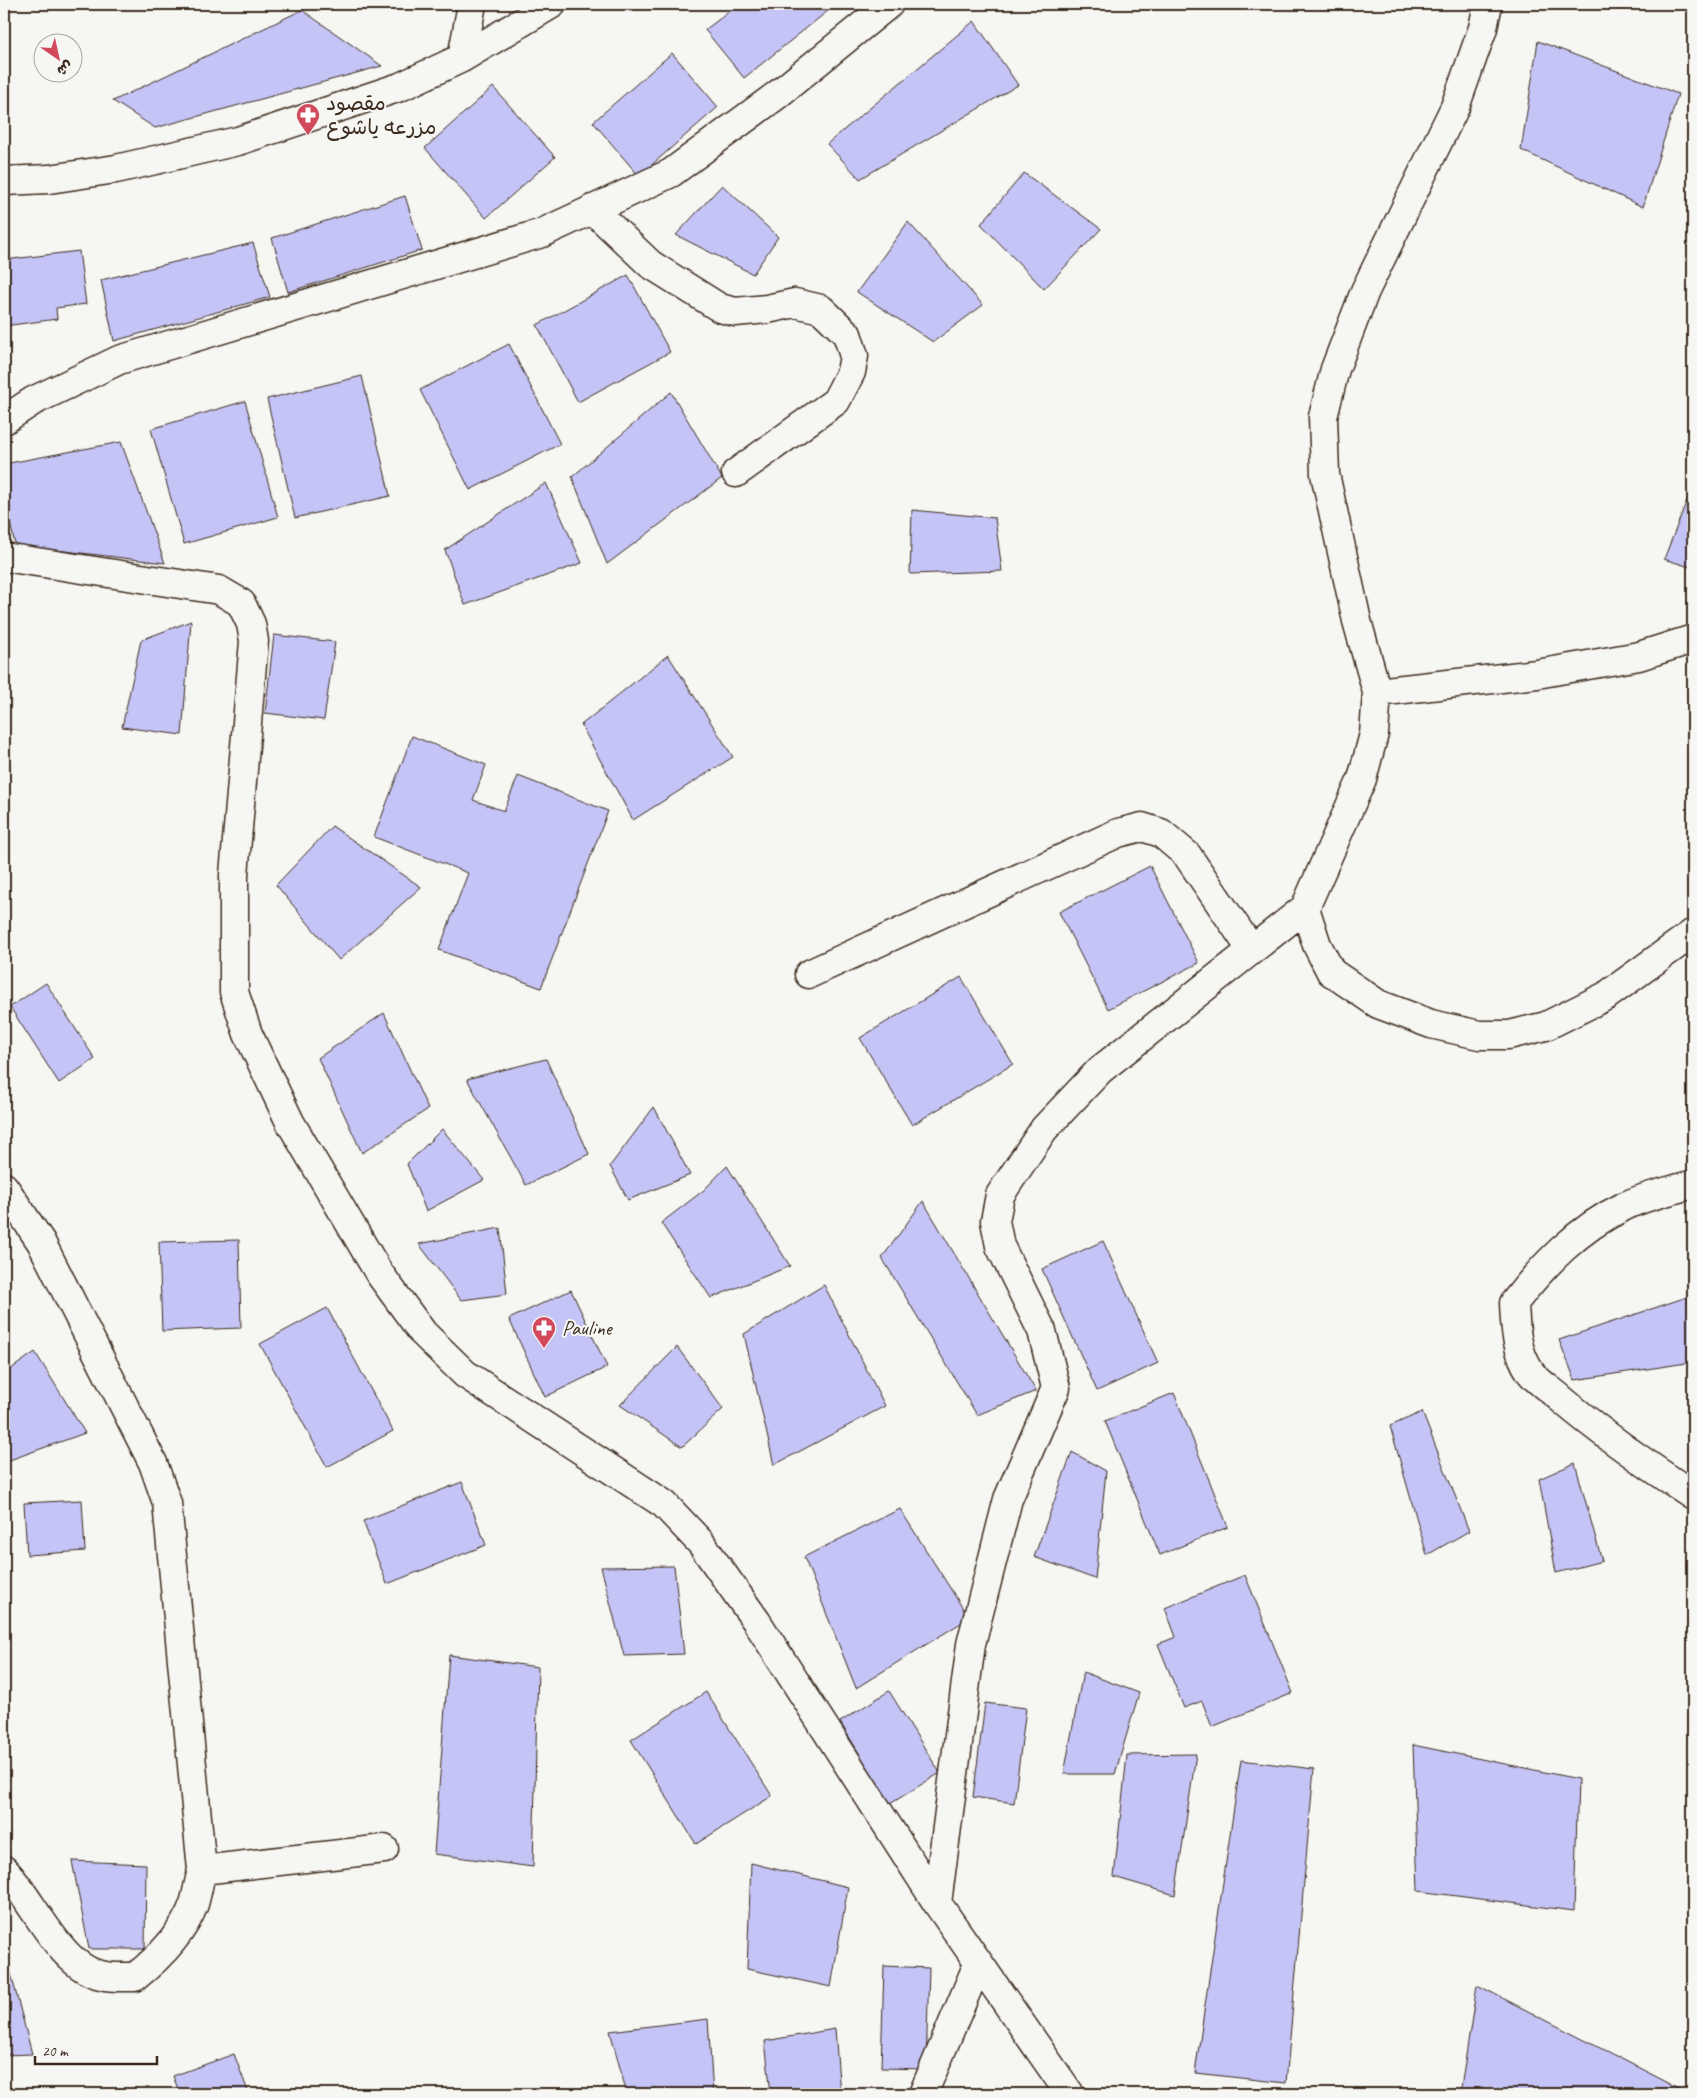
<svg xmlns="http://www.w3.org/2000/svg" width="1697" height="2098" font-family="Caveat,'Playpen Sans Arabic',sans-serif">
<rect width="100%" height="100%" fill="#f6f6f2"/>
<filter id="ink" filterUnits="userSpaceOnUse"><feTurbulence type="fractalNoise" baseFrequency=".02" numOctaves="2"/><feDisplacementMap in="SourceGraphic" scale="10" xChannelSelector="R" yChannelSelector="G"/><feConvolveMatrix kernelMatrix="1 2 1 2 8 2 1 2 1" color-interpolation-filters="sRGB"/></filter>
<g filter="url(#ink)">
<path fill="#c5c4f7" stroke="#3b2a1e" d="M739,4H832L834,6L744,78L705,30Z
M302,10L382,66L155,128L113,101Z
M974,21L1018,85L860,179L827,144Z
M1538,41L1678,94L1643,207L1521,150Z
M672,53L718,107L639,176L593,122Z
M493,87L555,157L486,218L425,148Z
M1024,173L1101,229L1044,289L981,224Z
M722,185L778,237L753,274L676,235Z
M405,196L422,250L288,292L272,238Z
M908,222L983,305L933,342L857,292Z
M253,243L270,297L114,341L101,280Z
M79,251L86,304L56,308L57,319L4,326V260Z
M628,275L670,352L578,402L537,325Z
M509,344L560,444L470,490L420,390Z
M362,376L390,496L295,518L267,399Z
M671,392L722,478L607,564L572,477Z
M245,401L278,517L184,544L151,429Z
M121,442L165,563L15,545L4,495V464Z
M546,483L582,563L465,605L445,550Z
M1691,490L1693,491V568L1664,559Z
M912,510L995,518L1002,571L910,574Z
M191,621L182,735L122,727L141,640Z
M274,635L335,642L324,720L265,713Z
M668,655L733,757L633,820L581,725Z
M412,736L486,765L473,800L504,811L518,776L608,811L541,988L439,950L468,873L374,837Z
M332,826L421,887L339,960L276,885Z
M1150,866L1199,963L1108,1009L1059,912Z
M961,977L1013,1064L912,1125L860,1038Z
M46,983L95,1059L59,1083L10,1007Z
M384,1013L428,1109L362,1153L318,1058Z
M546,1059L589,1154L526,1185L467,1079Z
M654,1107L690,1175L628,1200L610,1166Z
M442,1129L484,1180L426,1211L407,1164Z
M727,1166L790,1266L711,1298L661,1223L704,1190Z
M923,1201L1036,1391L977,1415L882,1258Z
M500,1228L507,1294L461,1300L419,1244Z
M239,1240L241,1328L162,1331L159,1242Z
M1103,1241L1158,1363L1097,1391L1042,1269Z
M824,1285L885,1406L774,1465L744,1334Z
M571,1290L607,1367L545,1397L509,1319Z
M1693,1295V1362L1575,1380L1559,1340Z
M327,1308L393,1431L327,1467L260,1344Z
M677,1347L723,1409L682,1447L620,1405Z
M35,1352L85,1433L4,1462V1374Z
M1174,1393L1228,1527L1160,1555L1105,1421Z
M1422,1412L1469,1531L1427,1555L1390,1426Z
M1072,1452L1106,1471L1095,1579L1034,1557Z
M1575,1463L1602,1561L1556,1573L1539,1479Z
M462,1482L486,1545L387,1584L363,1521Z
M82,1500L85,1551L27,1555L24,1503Z
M900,1509L969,1618L856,1688L804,1557Z
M674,1566L684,1654L624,1656L601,1567Z
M1245,1575L1293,1693L1212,1727L1202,1701L1184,1708L1158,1644L1176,1637L1165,1608Z
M449,1655L538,1667L533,1867L434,1854Z
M1083,1672L1139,1693L1115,1774H1064Z
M889,1691L940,1773L890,1804L840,1722Z
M706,1692L772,1796L696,1844L631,1740Z
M985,1703L1026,1708L1014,1803L973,1797Z
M1413,1745L1578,1779L1574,1911L1418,1891Z
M1196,1754L1175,1895L1114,1877L1127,1755Z
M1241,1760L1314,1769L1286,2083L1195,2073Z
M72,1861L146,1864L145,1949H89Z
M751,1863L848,1887L831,1987L747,1969Z
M884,1966L929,1968L926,2069L881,2068Z
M4,1970H10L32,2054L4,2055Z
M1477,1985L1690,2094H1460Z
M708,2019L713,2094H627L610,2031Z
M835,2029L840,2094H771L765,2041Z
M234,2054L249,2094H180L173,2076Z
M1146,2090L1189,2094H1145Z"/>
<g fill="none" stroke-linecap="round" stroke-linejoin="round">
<g stroke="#3b2a1e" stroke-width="31">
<path id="minor" d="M1488,4L1483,28L1455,107L1365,291L1335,369L1323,417L1325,474L1357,621L1377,692L1374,734L1362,779L1305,908L1317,945L1331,972L1378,1004L1431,1024L1479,1035H1509L1546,1026L1606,996L1693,933
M462,58L472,4
M4,181L49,179L116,169L238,141L400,87L462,58L552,4
M592,209L650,264L720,308L735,312L767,309L795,303L821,309L847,334L854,356L851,372L836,401L736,473
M4,420L33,401L119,360L542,233L671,173L777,95L889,4
M4,557L219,590L241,603L251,624L254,641L234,875V992L248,1034L290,1122L379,1273L423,1333L465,1374L664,1504L701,1543L757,1622L937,1903L1070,2094
M1377,692L1537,674L1639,656L1693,639
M809,974L1118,833L1142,827L1161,833L1187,855L1251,949
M1693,1184C1671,1191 1644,1196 1623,1207C1578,1229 1544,1264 1514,1303C1515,1327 1516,1352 1531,1373C1538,1382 1551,1390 1560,1398C1602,1434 1647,1465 1693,1495
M4,1187L41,1242L153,1463L167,1503L202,1870C199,1881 197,1894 194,1904C183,1934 159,1958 135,1977C124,1977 112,1978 101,1975C60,1968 31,1896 4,1870
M202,1870L384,1849
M937,1903L971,1644L1008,1499L1056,1388L1042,1331L1000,1246L995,1221L1000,1195L1044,1129L1100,1070L1305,908
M923,2094L978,1964"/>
</g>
<use href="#minor" stroke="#f6f6f2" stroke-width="28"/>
</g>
</g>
<defs>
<g id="pharmacy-pin" transform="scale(1.25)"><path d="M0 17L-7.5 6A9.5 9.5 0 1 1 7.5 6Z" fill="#d1495b" stroke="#f6f6f2"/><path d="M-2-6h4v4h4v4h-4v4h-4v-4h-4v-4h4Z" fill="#fff"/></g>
</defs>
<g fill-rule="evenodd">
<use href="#pharmacy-pin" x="308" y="115"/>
<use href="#pharmacy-pin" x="544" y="1328"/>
</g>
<g text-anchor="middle" stroke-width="4" stroke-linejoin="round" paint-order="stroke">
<g font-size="21" fill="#3b2a1e" stroke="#f6f6f2" text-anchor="start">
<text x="326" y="110">مقصود<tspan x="326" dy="24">مزرعه ياشوع</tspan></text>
<text x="562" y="1335">Pauline</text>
</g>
</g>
<rect width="1697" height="2098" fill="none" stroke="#f6f6f2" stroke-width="20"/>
<rect x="10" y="10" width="1677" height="2078" fill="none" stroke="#3b2a1e" stroke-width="2" filter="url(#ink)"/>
<g transform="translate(58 58) rotate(146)"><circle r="24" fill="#f6f6f2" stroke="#aba49d"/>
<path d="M0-4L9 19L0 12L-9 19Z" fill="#d1495b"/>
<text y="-8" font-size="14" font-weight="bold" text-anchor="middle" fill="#3b2a1e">ش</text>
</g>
<path d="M35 2056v8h122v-8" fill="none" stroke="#3b2a1e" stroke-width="2.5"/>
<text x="42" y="2056" font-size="15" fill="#3b2a1e" stroke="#f6f6f2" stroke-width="4" paint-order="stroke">20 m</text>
</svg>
